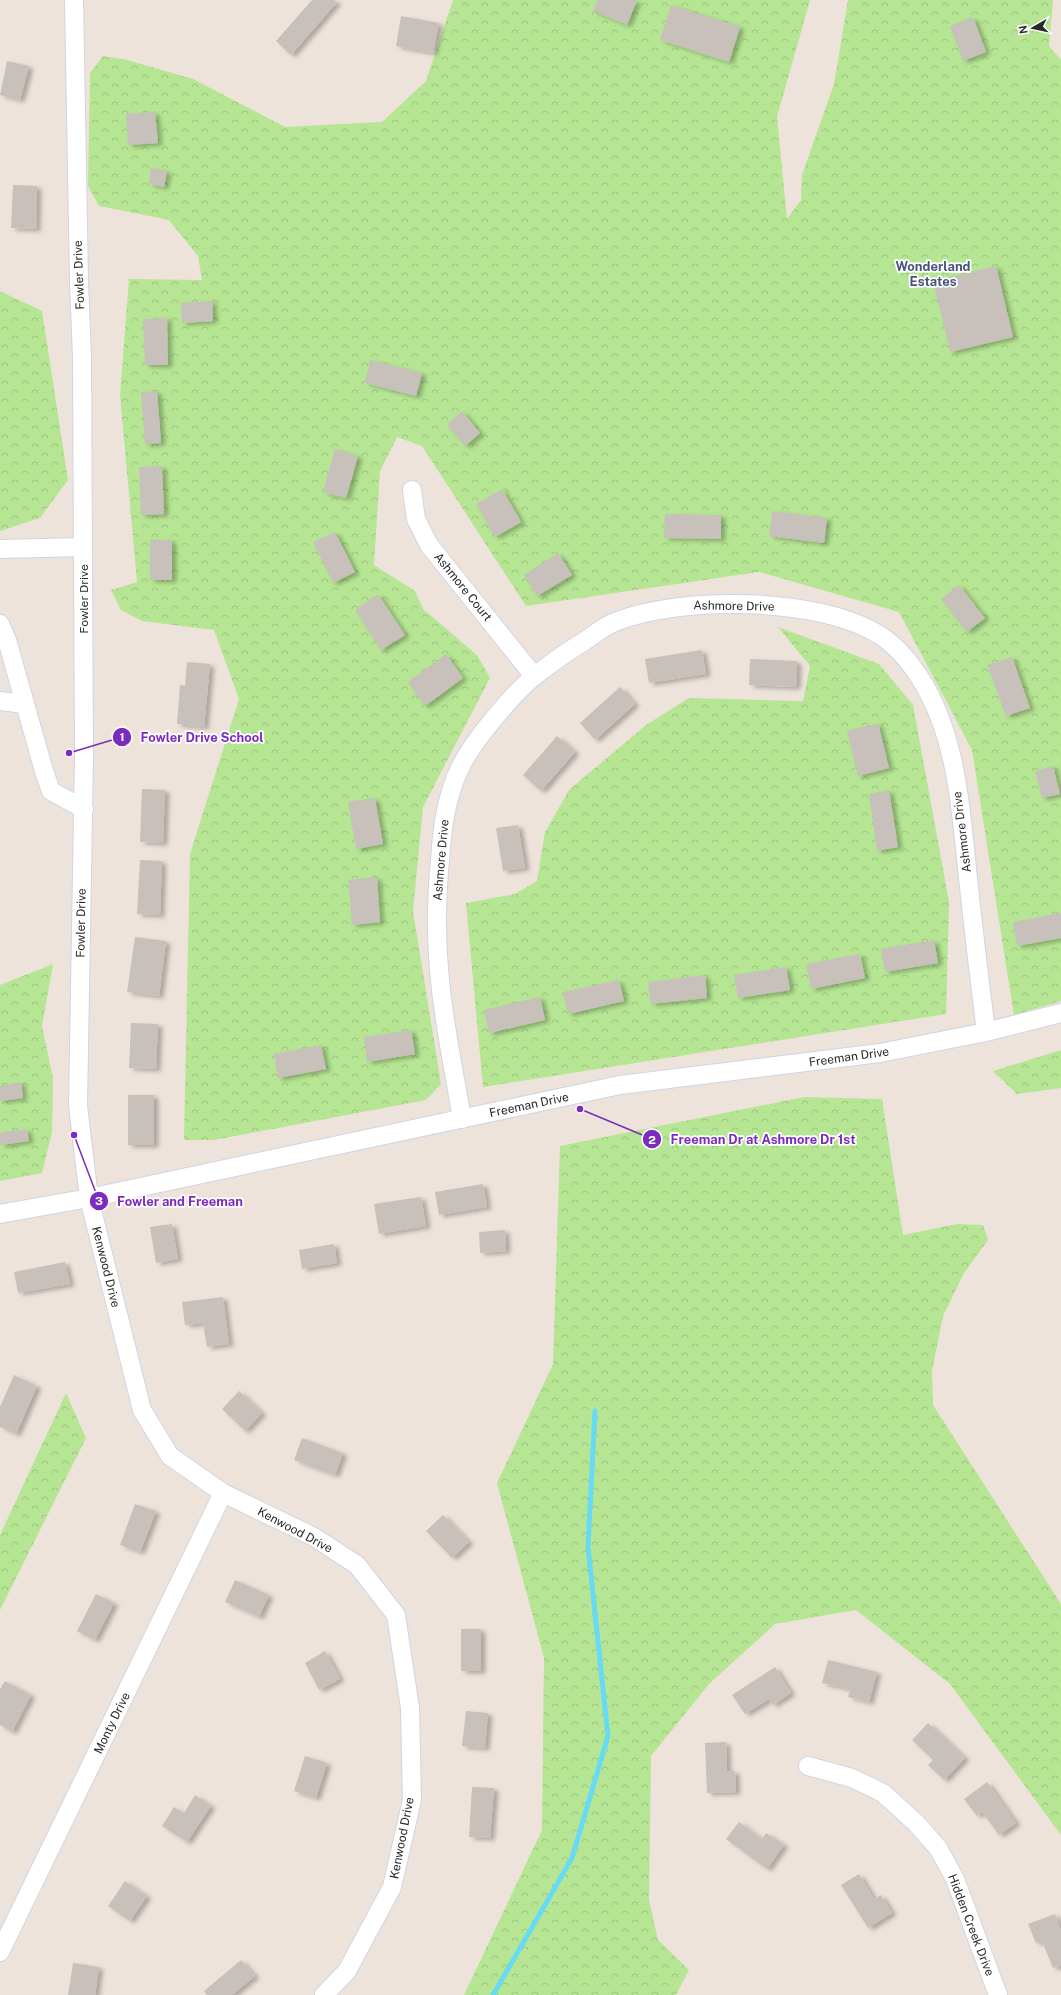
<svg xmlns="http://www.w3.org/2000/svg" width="1061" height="1995" font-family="'Public Sans',sans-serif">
<defs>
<pattern id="forest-crowns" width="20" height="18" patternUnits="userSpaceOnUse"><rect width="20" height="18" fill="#b6e693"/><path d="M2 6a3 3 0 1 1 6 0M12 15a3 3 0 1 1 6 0" fill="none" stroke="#9cc57f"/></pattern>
<filter id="shadow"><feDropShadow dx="4.5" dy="2.5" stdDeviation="2" flood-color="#0004"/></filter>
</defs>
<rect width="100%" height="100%" fill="#ede3da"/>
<path fill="url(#forest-crowns)" d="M453,0H810L777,117L787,219L801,200L802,175L834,84L848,0H1053L1049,46L1061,60V1001L1014,1015L972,750L899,612L759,572L526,606L422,446L397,437L380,471L374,565L415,591L423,609L477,655L490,678L423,807L413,911L441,1084L426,1100L214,1140H184L190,854L239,699L214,630L142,621L121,610L111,590L137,582L120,395L129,279L202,280L198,256L169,220L99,206L88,186L90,73L103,56L127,60L193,79L285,127L382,122L426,81Z
M0,291L42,311L68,480L40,518L0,531Z
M778,627L879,664L913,705L949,902L946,1014L483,1087L466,903L515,894L537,881L545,832L569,790L646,725L689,698L803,701L810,666Z
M53,964L42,1026L53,1078L52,1132L42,1173L0,1181V985Z
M1061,1050V1088L1017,1094L993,1071Z
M804,1097L882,1099L903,1235L957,1224L983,1225L988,1240L964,1273L943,1316L932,1371L933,1405L1061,1604V1835L950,1684L856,1610L775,1624L709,1684L651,1756L649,1900L658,1940L689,1970L676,1995H464L542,1830L544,1658L497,1483L553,1364L560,1146Z
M66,1393L86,1438L0,1610V1535Z"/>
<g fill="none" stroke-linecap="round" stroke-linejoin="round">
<path stroke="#67daf5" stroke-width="5" d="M493,1995L572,1858L608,1736L588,1547L595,1411"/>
</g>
<path fill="#c8c0ba" filter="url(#shadow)" d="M312,0H334L337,2L291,55L276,41Z
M598,0H637L627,25L593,11Z
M671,5L740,27L729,62L660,40Z
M401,16L439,23L433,53L396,46Z
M973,17L986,52L963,61L950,26Z
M7,61L29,66L20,100L0,95Z
M155,112L158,143L128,145L126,114Z
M151,168L167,171L164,187L149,184Z
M13,185L37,186L36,229L11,228Z
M996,266L1013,337L950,352L933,281Z
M212,301L213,321L182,323L181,303Z
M167,318L168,365H145L143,319Z
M370,360L422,373L416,396L365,383Z
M157,391L161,443L145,444L141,392Z
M462,411L480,433L465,446L447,425Z
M335,449L358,456L346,498L323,492Z
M162,466L164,514L141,515L139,467Z
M502,489L521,522L495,537L476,504Z
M772,511L827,518L824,543L769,536Z
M665,514L721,515V539L664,538Z
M335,532L355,572L333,583L313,542Z
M150,540H172V580H150Z
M558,553L572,575L537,596L524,575Z
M959,585L985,618L967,632L941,599Z
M378,594L405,635L381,650L355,610Z
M702,650L706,674L649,683L645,659Z
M446,654L463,678L425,706L408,682Z
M1012,657L1030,708L1006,716L987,665Z
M750,659L797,661L796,687L749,685Z
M187,662L210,664L204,727L177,724L180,685L185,686Z
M620,687L635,704L595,740L580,723Z
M878,723L889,768L858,776L847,731Z
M557,736L575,752L541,791L523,775Z
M1053,766L1060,794L1042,798L1035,771Z
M142,789L165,790L163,843L140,842Z
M889,790L898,847L877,851L869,794Z
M375,798L383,844L356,849L348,802Z
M518,825L525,868L503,871L496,828Z
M140,860L162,861L160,915L137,914Z
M377,877L380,922L352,925L348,880Z
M1061,913V938L1017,946L1013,922Z
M135,937L166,941L159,996L127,992Z
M934,940L938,963L885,972L881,949Z
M860,954L865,978L811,989L806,964Z
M786,967L790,990L738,998L734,975Z
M705,975L707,998L651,1004L648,982Z
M619,980L624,1001L568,1014L563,992Z
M540,997L545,1020L489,1033L484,1010Z
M131,1023L158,1024L156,1069L129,1068Z
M411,1030L415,1054L367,1062L364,1037Z
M321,1045L326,1069L278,1078L274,1054Z
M21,1082L23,1098L0,1101V1086Z
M128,1095H154V1145H128Z
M27,1129L29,1141L0,1145V1133Z
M483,1184L487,1207L439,1215L435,1192Z
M421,1197L426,1226L379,1234L374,1204Z
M172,1224L178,1259L156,1263L150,1227Z
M505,1230L506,1251L480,1253L479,1232Z
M334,1244L337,1263L302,1269L299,1250Z
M65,1262L70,1284L18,1293L14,1272Z
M223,1297L229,1344L207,1347L203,1323L185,1325L182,1302Z
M14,1375L37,1386L16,1434L0,1427V1407Z
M239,1391L262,1413L245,1431L222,1409Z
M302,1438L343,1453L335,1475L294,1460Z
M135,1504L156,1511L140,1552L120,1545Z
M443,1515L469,1542L452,1558L426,1531Z
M235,1580L269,1595L259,1617L225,1602Z
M96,1594L114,1603L95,1640L77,1631Z
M461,1629H481V1671H461Z
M325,1651L340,1679L319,1690L305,1663Z
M828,1660L877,1672L869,1702L848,1697L850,1689L822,1683Z
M775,1667L791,1693L773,1705L769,1699L745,1714L732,1695Z
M5,1681L31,1695L12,1732L0,1725V1689Z
M466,1711L488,1713L485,1748L462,1746Z
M928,1723L965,1758L944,1780L928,1765L933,1760L912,1740Z
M726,1742L727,1771H735L736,1792L707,1793L705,1743Z
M305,1756L327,1763L316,1798L294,1791Z
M987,1782L1016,1823L999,1835L982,1812L977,1816L964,1799Z
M472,1787L494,1788L490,1838L469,1837Z
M195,1795L211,1806L187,1842L162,1826L174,1807L184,1813Z
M739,1822L762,1839L766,1833L784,1845L767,1869L726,1839Z
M859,1874L874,1899L881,1895L892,1913L868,1928L841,1885Z
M125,1881L147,1896L130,1921L108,1906Z
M1055,1914L1061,1931V1965L1053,1968L1042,1941L1036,1943L1028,1924Z
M241,1960L255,1976L232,1995H207L204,1991Z
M73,1963L99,1967L95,1995H68Z"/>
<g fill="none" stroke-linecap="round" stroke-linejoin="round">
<g stroke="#cfd5e3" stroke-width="20">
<path id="minor" d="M74,0L79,281L82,358L84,756L78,1106L89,1198L142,1410L170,1456L223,1493L314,1537L357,1565L396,1615L410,1708L412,1800L392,1887L347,1971L324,1995
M412,490L416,519L429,545L534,676
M0,549L83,547
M0,624L7,640L44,771L51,791L84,809
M0,701L24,704
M462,1119C453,1065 441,1010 438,955C436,924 437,892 440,860C442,829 446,797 460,768C472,742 514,692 536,675C551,663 567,652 583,642C594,635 604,626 615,622C680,596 816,597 876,633C894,643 909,661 920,678C959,739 961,817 969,887C974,935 980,983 986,1032
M0,1214L89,1198L620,1085L880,1053L986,1032L1061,1013
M808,1766L852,1778L883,1793L916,1823L938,1848L955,1879L998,1995
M0,1952L223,1493"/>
</g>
<use href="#minor" stroke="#fff" stroke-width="18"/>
</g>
<g text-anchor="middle" stroke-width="3.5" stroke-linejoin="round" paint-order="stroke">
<g font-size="12" fill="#292929" stroke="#fff">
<text transform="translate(79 275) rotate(-92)" y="4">Fowler Drive</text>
<text transform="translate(463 587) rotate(51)" y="4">Ashmore Court</text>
<text transform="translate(84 599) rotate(-90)" y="4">Fowler Drive</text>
<text transform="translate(734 606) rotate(1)" y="4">Ashmore Drive</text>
<text transform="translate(962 832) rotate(-97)" y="4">Ashmore Drive</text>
<text transform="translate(441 860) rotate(-85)" y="4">Ashmore Drive</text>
<text transform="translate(81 923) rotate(-89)" y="4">Fowler Drive</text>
<text transform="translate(849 1057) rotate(-8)" y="4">Freeman Drive</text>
<text transform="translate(529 1105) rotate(-12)" y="4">Freeman Drive</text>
<text transform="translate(106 1267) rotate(76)" y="4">Kenwood Drive</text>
<text transform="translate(295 1530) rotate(28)" y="4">Kenwood Drive</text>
<text transform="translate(112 1723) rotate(-64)" y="4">Monty Drive</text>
<text transform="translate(402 1838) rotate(-79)" y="4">Kenwood Drive</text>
<text transform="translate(971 1925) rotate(69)" y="4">Hidden Creek Drive</text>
</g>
<g font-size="13" font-weight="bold" fill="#47557c" stroke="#fff">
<text x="933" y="271">Wonderland<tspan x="933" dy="15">Estates</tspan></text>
</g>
</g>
<path fill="none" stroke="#7b2cbf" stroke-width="1.5" d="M69 753L122 737M580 1109L652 1139M74 1135L99 1201"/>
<g fill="#7b2cbf" stroke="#fff" stroke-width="1.5">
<circle cx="69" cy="753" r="4"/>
<circle cx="580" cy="1109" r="4"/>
<circle cx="74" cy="1135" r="4"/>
<circle cx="122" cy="737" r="10"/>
<circle cx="652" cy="1139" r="10"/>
<circle cx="99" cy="1201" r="10"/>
</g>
<g font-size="12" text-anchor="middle" font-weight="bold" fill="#fff">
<text x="122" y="741">1</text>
<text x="652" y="1144">2</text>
<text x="99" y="1205">3</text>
</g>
<g font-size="13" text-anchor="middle" font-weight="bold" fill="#7b2cbf" stroke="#fff" stroke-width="3.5" stroke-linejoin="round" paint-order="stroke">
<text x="202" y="742">Fowler Drive School</text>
<text x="763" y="1144">Freeman Dr at Ashmore Dr 1st</text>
<text x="180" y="1206">Fowler and Freeman</text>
</g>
<g transform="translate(1033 28) rotate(261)" stroke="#ffffff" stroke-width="3" paint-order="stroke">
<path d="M0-3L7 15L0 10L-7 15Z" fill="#292929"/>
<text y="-6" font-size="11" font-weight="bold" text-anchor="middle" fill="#292929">N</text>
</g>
</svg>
